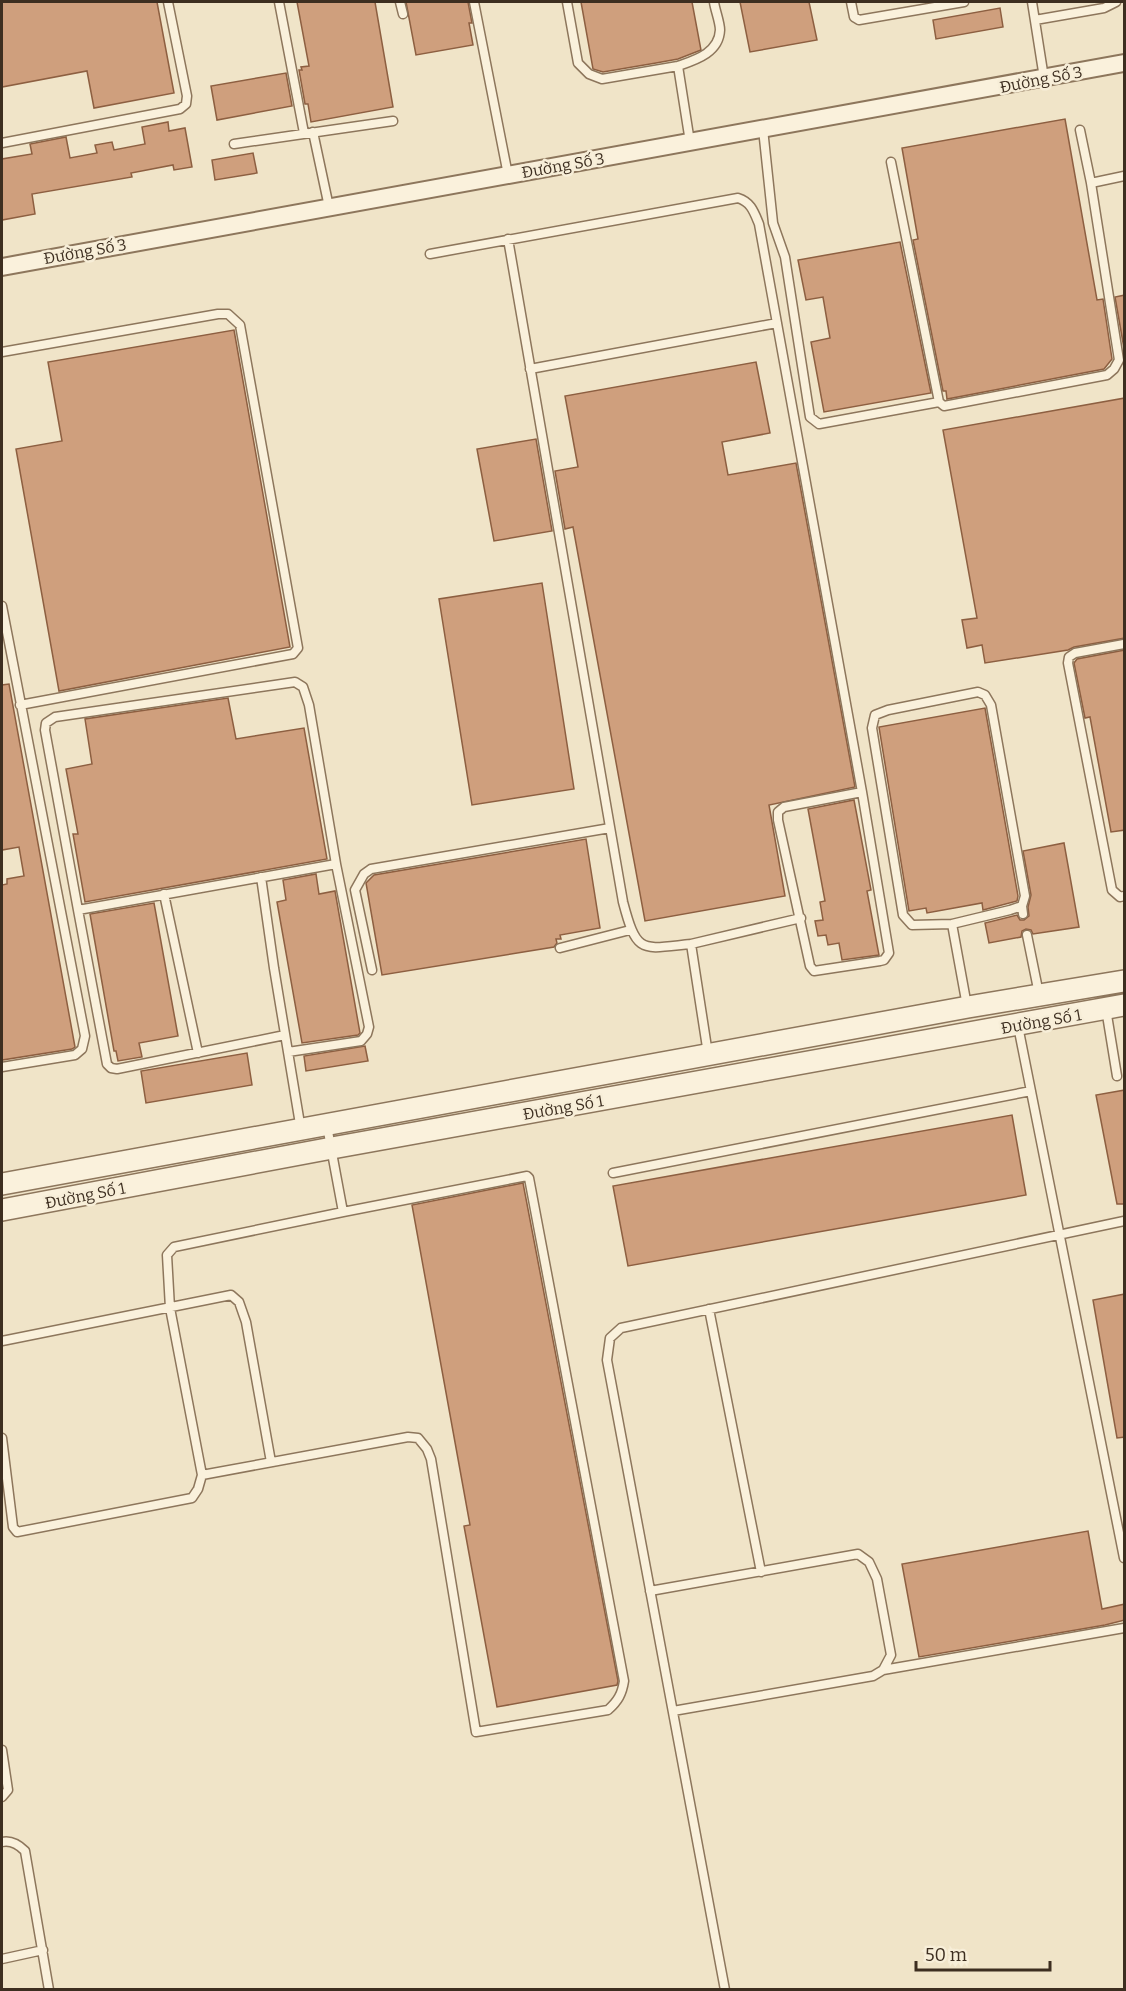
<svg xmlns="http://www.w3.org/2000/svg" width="1126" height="1991" font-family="Bitter,serif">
<rect width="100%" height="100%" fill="#f0e4c8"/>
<path fill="#cf9f7d" stroke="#8d5f41" stroke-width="1.5" d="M2,2H157L174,93L94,108L87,71L2,87Z
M297,2H375L393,107L311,122L308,104H305L299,70H302L301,67L309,66Z
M406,2H468L472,23H469L473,45L416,55Z
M581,2H692L701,50L678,59L656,63L603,72L593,69Z
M740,2H809L817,40L750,52Z
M1000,8L1003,27L936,39L933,20Z
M286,73L292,106L217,120L211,86Z
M1065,119L1097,300L1103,299L1112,359L1104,369L947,399L946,391H943L913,240L918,239L902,148Z
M168,122L169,131L185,128L192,167L174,170L173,165L131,173L132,177L32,194L35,214L2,220V159L32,154L30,144L66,137L70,158L97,153L95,145L112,142L114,150L145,144L142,127Z
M253,153L257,173L215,180L212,160Z
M900,242L931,393L824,412L811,342L830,338L823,297L806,300L798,260Z
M1125,295V354L1115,297Z
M234,330L290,647L59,691L16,449L62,441L48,362Z
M756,362L770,433L722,442L728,475L796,463L855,787L769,805L785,896L645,921L573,527L565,529L555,471L578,467L565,396Z
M1125,398V638L1074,647L1068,650L985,663L982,645L967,648L962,620L977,618L943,430Z
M536,439L552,531L494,541L477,449Z
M542,583L574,789L472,805L439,599Z
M1125,650V830L1111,832L1090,717L1085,718L1074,663L1077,659Z
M9,684L75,1047L72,1049L2,1060V885L7,884V879L24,876L19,847L2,850V685Z
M228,698L236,739L304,728L327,859L85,902L73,834H78L66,769L92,764L85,719Z
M985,708L1018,896L1017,901L983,910L982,903L927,913L926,908L909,911L879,727Z
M854,800L871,890L867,891L879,955L842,960L839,943L828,945L826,935L818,936L815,921L823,920L820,902L825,901L808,809Z
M586,839L600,928L560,935L561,939H556L557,943L554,947L382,975L366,883L374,875Z
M1064,843L1079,927L1033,934L1031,930L1026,929L1022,931L1021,937L989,943L985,923L1017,915L1020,920H1024L1029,916L1028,907L1031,895L1023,851Z
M316,874L319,894L335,891L360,1033L358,1035L302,1043L277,902L286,900L283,880Z
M154,903L178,1036L139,1043L142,1057L118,1061L116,1051H114L90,914Z
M365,1046L368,1061L306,1071L304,1056Z
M247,1053L252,1085L146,1103L141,1071Z
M1125,1090V1204H1117L1096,1095Z
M1012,1115L1026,1195L628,1266L613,1186Z
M523,1183L618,1681L617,1685L497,1707L464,1526L470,1525L412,1205Z
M1125,1294V1437L1117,1438L1093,1300Z
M1088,1531L1102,1609L1125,1604V1620L1105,1625L919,1657L902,1564Z"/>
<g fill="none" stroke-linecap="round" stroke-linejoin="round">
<g stroke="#8d765c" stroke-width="11">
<path id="service" d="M279,2L304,133
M400,2L403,14
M474,2L508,175
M567,2L578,63L589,74L602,79L678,66L690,142
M851,2L854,17L859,20L964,2
M1032,2L1044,78
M1035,20L1104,8L1116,2
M678,66C695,60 719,53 720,30C720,22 715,10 714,2
M763,129L773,223L785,257L810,417L819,424L939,402
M1080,130L1091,183
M313,132L329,207
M2,143L180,109L186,104L187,96L168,2
M234,144L393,121
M891,162L939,402L944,406L1107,375L1114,369L1119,360L1091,183L1124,176
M508,239L623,902C637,955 641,949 691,944
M430,254L738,198C751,202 754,212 759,224L862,792L889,953L884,960L880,961L814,971L810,966L778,820V812L784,807L862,792
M2,352L218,314H228L240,325L298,648L293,654L20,705
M530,369L777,323
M2,606L85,1036L82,1049L75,1055L2,1067
M1124,644L1075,653L1069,657L1068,663L1112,890L1120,897L1124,896
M261,877L274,968L301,1130
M164,894L198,1053
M1022,906L1010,910L952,924L912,925L903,915L872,728L875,715L888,710L978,692L985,695L991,705L1025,896L1022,906L1023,914
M78,910L45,730L46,723L55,717L295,682L303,687L309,705L336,864
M952,924L967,1006
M1027,935L1039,994
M560,948L630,930
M372,970L355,890L364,874L371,869L610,828
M1106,1009L1117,1076
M1018,1026L1124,1558
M285,1035L117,1069L111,1068L107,1064L78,910L336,864L369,1027L367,1034L361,1041L288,1052
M708,1054L691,944L801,918
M613,1173L1031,1091
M709,1309L761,1572
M2,1341L231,1295L239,1302L246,1322L271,1462
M2,1438L13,1527L17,1532L192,1498L198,1489L202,1475L170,1308L167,1255L174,1247L343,1212L327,1126
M202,1475L408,1437L418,1438L427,1449L431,1459L476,1732L608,1710C618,1701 622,1694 624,1681L529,1178L527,1176L343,1212
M650,1591L858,1554L869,1562L877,1579L891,1655L883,1670L873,1676L673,1711
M883,1670L1124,1628
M2,1750L8,1790L2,1797
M2,1842C11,1840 18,1844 25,1851L49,1990
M2,1959L43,1950
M725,1990L607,1360L610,1338L621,1328L1124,1221"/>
</g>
<g stroke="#8d765c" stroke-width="20">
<path id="minor" d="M2,267L1124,63"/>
</g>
<g stroke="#8d765c" stroke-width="24">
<path id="tertiary" d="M2,1184L968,1007L1124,981
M2,1210L332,1148L1124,1005"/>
</g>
<use href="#service" stroke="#faf1dc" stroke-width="8"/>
<use href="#minor" stroke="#faf1dc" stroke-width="16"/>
<use href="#tertiary" stroke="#faf1dc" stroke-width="21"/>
</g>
<g text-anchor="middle" stroke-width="5" stroke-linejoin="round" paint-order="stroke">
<g font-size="16" fill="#3d2e20" stroke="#f7eed8">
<text transform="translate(1041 79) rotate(-11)" y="6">Đường Số 3</text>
<text transform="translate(563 165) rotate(-10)" y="6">Đường Số 3</text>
<text transform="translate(85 251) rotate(-10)" y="6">Đường Số 3</text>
<text transform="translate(1041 1021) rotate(-10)" y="6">Đường Số 1</text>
<text transform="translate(563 1107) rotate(-10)" y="6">Đường Số 1</text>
<text transform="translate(85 1195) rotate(-11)" y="6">Đường Số 1</text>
</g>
</g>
<rect width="1126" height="1991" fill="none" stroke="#3d2e20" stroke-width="6"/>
<path d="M916 1961v9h134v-9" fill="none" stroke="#3d2e20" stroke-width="3"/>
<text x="925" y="1961" font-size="18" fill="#3d2e20" stroke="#f7eed8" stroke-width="4.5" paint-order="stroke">50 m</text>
</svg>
